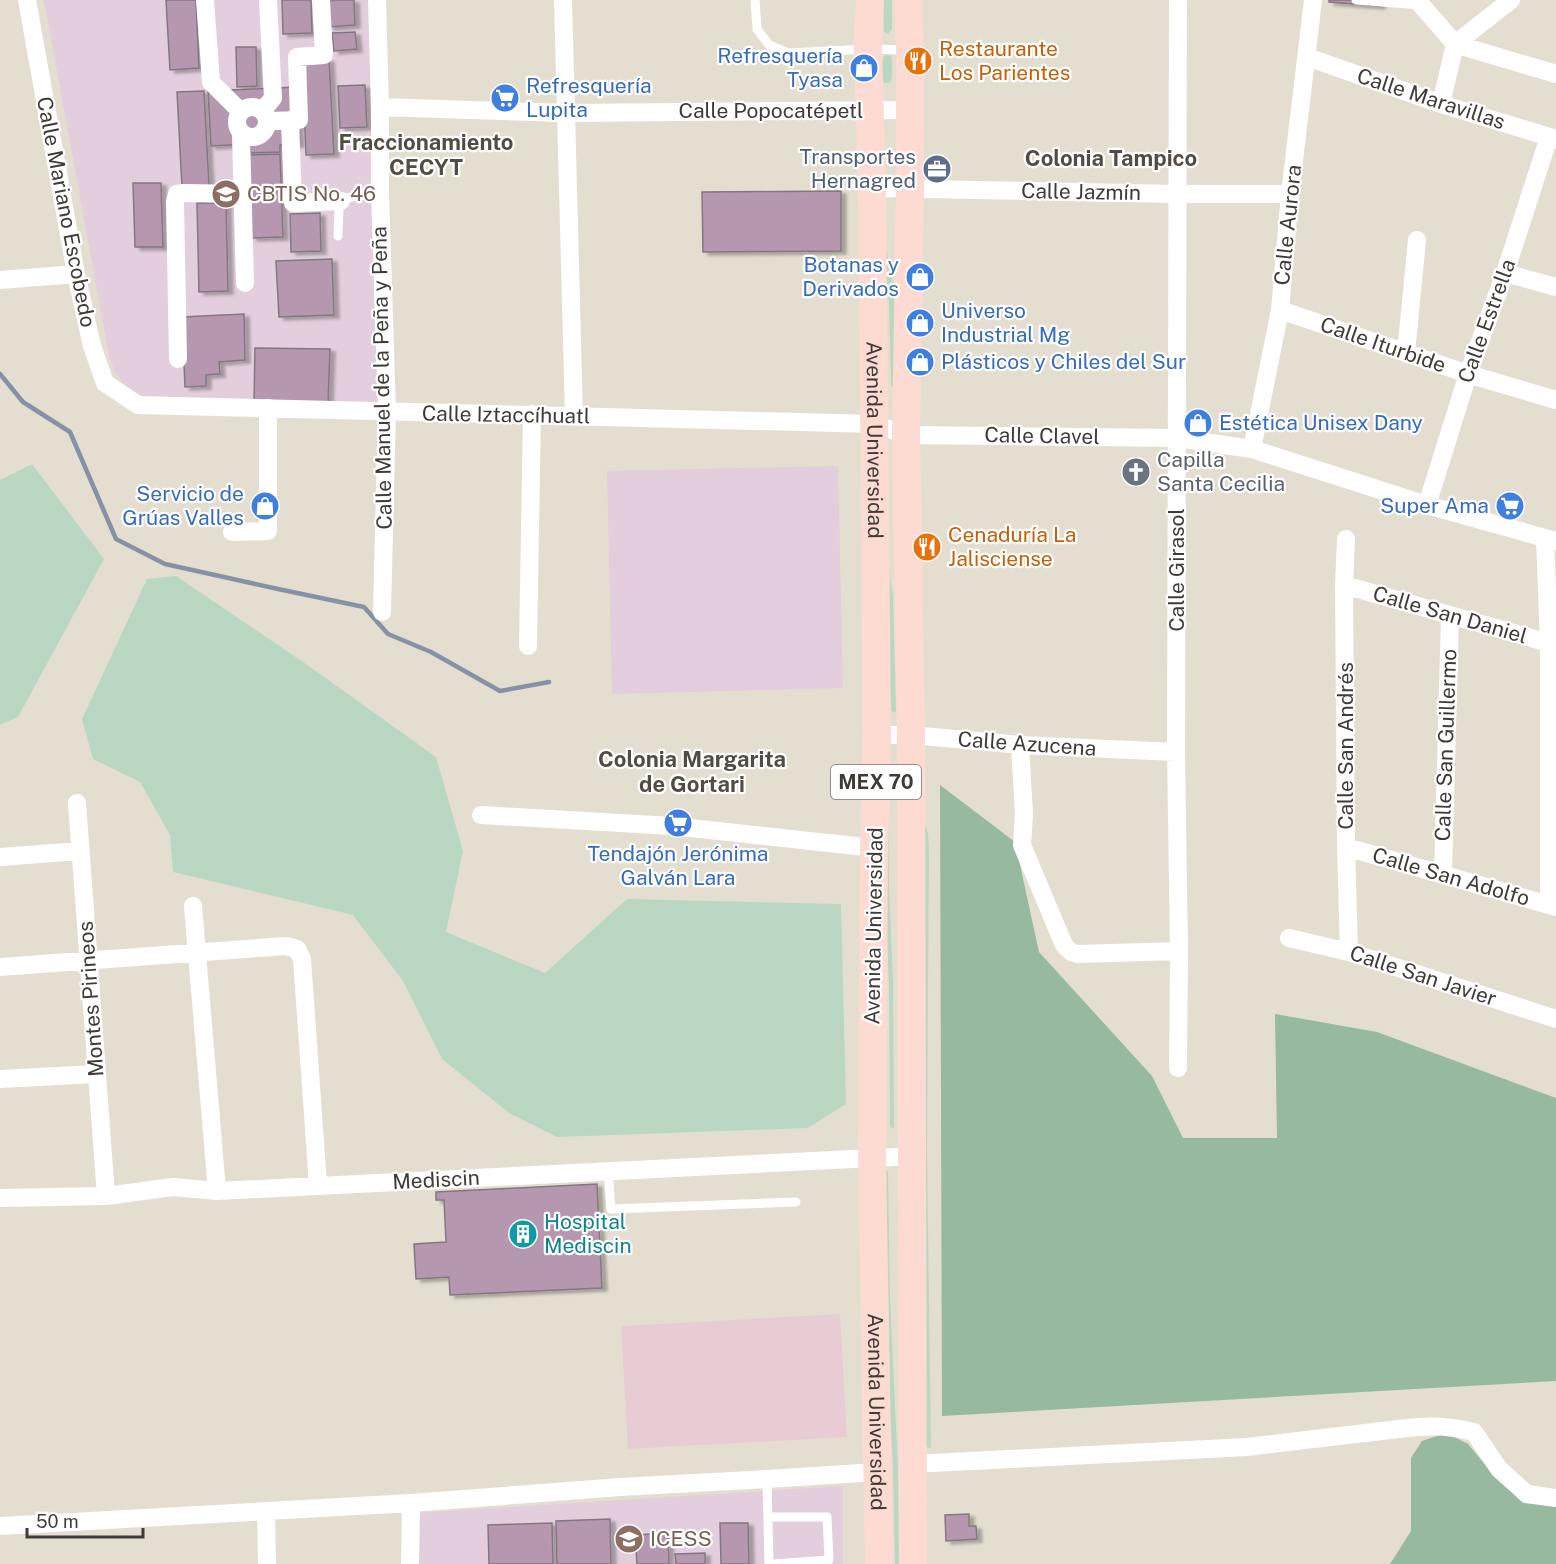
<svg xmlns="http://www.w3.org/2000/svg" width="1556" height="1564" font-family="'Public Sans',sans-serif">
<defs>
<filter id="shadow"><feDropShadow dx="5" dy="3" stdDeviation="1.5" flood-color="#0004"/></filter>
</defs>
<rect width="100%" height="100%" fill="#e4ded1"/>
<path fill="#e7cdd3" d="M840,1314L847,1437L628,1449L621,1326Z"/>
<path fill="#e2cedc" d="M44,0H369L371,147L378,404L171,400L143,396L127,388L115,372L109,356Z
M838,466L843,688L612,694L607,471Z
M843,1486V1564H415L416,1513Z"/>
<path fill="#bad8c1" d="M883,0H892V29L888,34L884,31Z
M887,55L891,56C893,64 893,76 890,83H884C881,76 881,63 884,56Z
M885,252L887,253L895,297V388L891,385L889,304L884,254Z
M32,464L104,559L18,717L0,725V480Z
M888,563L893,597L896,711L894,713L891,710L887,602Z
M176,576L306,664L436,757L463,851L446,932L545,973L627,899L841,904L846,1104L808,1128L557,1137L509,1113L442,1059L403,981L353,915L173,872L170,835L140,782L93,759L82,719L147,579Z
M888,798L889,887L893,982L894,1127L892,1129L890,1125L889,984L885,887Z
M921,827H926L928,833L929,849L927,1150L931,1448L926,1447Z
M886,1170L888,1172L890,1297L898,1469L899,1564H895L893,1467L885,1314Z"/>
<path fill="#97b9a0" d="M940,785L1015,842L1039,952L1152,1076L1183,1138H1277L1275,1014L1377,1032L1556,1098V1381L942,1416Z
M1446,1433L1468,1444L1492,1473L1523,1503L1556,1506V1564H1390L1411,1531V1458L1422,1441Z"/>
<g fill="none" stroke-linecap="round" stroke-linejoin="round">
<path stroke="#8691a7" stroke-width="4.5" d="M0,374L23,402L70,432L116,539L165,564L278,589L364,607L388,634L431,652L500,691L549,682"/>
</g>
<path fill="#b597b0" stroke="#837881" stroke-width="1.5" filter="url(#shadow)" d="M166,0H196L199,68L170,70Z
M282,0H311L312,33L283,34Z
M328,0H354L355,25L329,27Z
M1329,0H1380V6L1329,2Z
M355,32L357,49L334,51L332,33Z
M236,47H256L257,86L237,87Z
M329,59L334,154L306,155L302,61Z
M365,85L367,127L340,128L338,86Z
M297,87L299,144L280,145V152L250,153V144L211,146L208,91Z
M204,91L209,186L182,187L177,92Z
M280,154L283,237L252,238L249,155Z
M133,183H161L163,247H135Z
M841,191V251L703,252L702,192Z
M197,203H226L228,291L199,292Z
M320,213L321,251L291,252L290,214Z
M332,259L334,315L279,317L276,261Z
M244,314L245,360L219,362L220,374L206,375V386L185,387L182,317Z
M255,348L330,349L328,403L254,401Z
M597,1184L602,1288L450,1295L449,1277L416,1279L414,1244L446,1242L444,1200H436V1192Z
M969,1514V1526H976L977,1539L946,1541L945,1515Z
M610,1519L611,1564H557L556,1521Z
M552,1523L553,1564H489L488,1525Z
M720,1523H748L749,1564H721Z
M668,1533L669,1564H637L635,1535Z
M705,1553V1564H676L675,1554Z"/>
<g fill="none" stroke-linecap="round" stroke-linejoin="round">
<path stroke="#fff" stroke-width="9" d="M755,0L757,29L769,45L788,53L868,49L907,50
M1356,0L1421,5
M338,236L339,208L341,201L345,198L380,193
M608,1170L611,1209L796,1202
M767,1479L769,1564
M768,1517H827L829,1560L773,1564"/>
<path stroke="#fff" stroke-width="18" d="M27,0L76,274L92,346L105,383L138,405L874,424L906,435L1177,438L1252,449L1427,505L1556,541
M205,0L211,82L240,111
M377,0L380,107V193L387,412L382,612
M563,0L574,416
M1178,0L1176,752L1179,951L1178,1068
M1417,0L1455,44L1556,74
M1307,57L1441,104L1556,139
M1441,104L1455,44L1511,0
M237 122a15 15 0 1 1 30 0a15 15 0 1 1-30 0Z
M380,107L566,113L910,110
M263,110L273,98L268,0
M290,120L293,203L341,201
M268,121L299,120L297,57L324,55L321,0
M241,135L245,283
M872,188L1177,194H1290
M1505,273L1556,287
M0,280L76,274
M1280,310L1468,374L1556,400
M1406,353L1417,240
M178,359L175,202L177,194L184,193L244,194
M1252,449L1280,310L1290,194L1313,0
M1427,505L1468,374L1505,273L1549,137
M232,532L268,531V408
M1545,538L1549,643V904
M1346,539L1344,585L1346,847L1349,952
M1344,585L1556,645
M528,646L532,414
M877,735H911L1020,745L1176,752
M1020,745L1024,814L1022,845L1064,945L1071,952L1077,954L1179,951
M77,803L106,1196
M481,815L672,826L874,848
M1346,847L1556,907
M0,857L80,851
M1443,874L1450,615
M193,906L217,1191
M1289,938L1349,952L1556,1019
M0,967L286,946L297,949L302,959L318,1185
M0,1079L96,1074
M0,1198L106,1196L173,1187L217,1191L913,1156
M912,1464L1247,1447L1407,1428C1432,1425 1449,1426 1474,1432L1499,1469L1527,1494L1556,1498
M266,1511L267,1564
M0,1526L411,1503L620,1487L767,1479L877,1472
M410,1564L411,1503"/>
<g stroke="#fddbd3" stroke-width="28">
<path id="s1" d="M870,0L868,49L872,188L877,735L874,848L872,1157L879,1564"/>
<path d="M908,0L910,50V190L906,435L911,735L913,1564"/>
</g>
</g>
<defs>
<g id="restaurant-disc" transform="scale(1.5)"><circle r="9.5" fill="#e8710a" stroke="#fff"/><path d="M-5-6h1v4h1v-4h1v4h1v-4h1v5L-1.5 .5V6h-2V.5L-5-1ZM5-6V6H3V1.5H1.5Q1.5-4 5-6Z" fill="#fff"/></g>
<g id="shop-disc" transform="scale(1.5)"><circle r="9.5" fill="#3f7fe0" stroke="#fff"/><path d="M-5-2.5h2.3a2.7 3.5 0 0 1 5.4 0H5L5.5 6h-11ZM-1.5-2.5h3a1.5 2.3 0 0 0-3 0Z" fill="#fff"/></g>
<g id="supermarket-disc" transform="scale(1.5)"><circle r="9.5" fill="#3f7fe0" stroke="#fff"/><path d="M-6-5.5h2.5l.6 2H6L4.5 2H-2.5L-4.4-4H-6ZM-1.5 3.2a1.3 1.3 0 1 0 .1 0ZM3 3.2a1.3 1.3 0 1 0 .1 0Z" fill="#fff"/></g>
<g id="office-disc" transform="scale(1.5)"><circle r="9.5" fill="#5c6f8a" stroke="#fff"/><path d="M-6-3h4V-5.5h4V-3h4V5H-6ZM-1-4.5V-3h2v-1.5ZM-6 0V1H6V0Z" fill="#fff"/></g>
<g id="university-disc" transform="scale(1.5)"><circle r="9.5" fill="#8d6e63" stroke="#fff"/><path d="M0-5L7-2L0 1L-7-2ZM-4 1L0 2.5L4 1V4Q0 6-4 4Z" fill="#fff"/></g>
<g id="church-disc" transform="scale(1.5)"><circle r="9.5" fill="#6b7280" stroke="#fff"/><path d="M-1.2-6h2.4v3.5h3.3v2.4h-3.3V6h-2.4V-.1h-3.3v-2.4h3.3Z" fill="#fff"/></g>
<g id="building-disc" transform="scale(1.5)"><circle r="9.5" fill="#0f9aa8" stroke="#fff"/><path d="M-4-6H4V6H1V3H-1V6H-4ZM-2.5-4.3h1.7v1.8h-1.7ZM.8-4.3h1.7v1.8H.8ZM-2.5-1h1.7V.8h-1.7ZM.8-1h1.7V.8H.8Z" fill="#fff"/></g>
</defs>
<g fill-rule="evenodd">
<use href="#restaurant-disc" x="918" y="61"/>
<use href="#shop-disc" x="864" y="68"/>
<use href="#supermarket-disc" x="505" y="98"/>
<use href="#office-disc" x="937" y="169"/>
<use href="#university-disc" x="226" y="194"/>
<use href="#shop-disc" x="920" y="277"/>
<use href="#shop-disc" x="920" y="323"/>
<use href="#shop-disc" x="920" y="362"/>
<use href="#shop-disc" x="1198" y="423"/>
<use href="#church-disc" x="1136" y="472"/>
<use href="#shop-disc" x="265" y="506"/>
<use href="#supermarket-disc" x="1510" y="506"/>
<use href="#restaurant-disc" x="927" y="547"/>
<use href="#supermarket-disc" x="678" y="823"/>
<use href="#building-disc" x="523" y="1234"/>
<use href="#university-disc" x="629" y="1539"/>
</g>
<g text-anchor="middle" stroke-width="4.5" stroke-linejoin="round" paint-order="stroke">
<rect fill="#fff" stroke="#797673" stroke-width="1.5" x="831" y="765" width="90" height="34" rx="4.5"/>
<g font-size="20" font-weight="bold" fill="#3f3c37">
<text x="876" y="789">MEX 70</text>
</g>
<g font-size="21" fill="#c56008" stroke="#fff" text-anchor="start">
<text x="939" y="56">Restaurante<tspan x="939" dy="24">Los Parientes</tspan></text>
<text x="948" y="542">Cenaduría La<tspan x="948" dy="24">Jalisciense</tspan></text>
</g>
<g font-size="21" fill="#366cbe" stroke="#fff" text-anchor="end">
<text x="843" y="63">Refresquería<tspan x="843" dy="24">Tyasa</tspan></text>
<text x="526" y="93" text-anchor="start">Refresquería<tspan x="526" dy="24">Lupita</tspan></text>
<text x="899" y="272">Botanas y<tspan x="899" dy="24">Derivados</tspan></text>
<text x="941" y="318" text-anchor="start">Universo<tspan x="941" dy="24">Industrial Mg</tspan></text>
<text x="941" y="369" text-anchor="start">Plásticos y Chiles del Sur</text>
<text x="1219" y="430" text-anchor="start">Estética Unisex Dany</text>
<text x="244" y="501">Servicio de<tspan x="244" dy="24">Grúas Valles</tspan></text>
<text x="1489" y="513">Super Ama</text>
<text x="678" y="861" text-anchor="middle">Tendajón Jerónima<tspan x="678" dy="24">Galván Lara</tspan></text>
</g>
<g font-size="21" fill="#3f3c37" stroke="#fff">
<text transform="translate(1431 99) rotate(18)" y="7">Calle Maravillas</text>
<text x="771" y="118">Calle Popocatépetl</text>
<text transform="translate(1081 192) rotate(1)" y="7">Calle Jazmín</text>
<text transform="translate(66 212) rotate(79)" y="7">Calle Mariano Escobedo</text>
<text transform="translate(1288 225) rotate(-84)" y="7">Calle Aurora</text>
<text transform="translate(1487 321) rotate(-70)" y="7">Calle Estrella</text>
<text transform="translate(1383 345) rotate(19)" y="7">Calle Iturbide</text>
<text transform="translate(382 378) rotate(-91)" y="7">Calle Manuel de la Peña y Peña</text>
<text transform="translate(506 415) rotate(1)" y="7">Calle Iztaccíhuatl</text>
<text transform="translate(1042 436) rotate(1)" y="7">Calle Clavel</text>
<text dy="7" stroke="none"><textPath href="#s1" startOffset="440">Avenida Universidad</textPath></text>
<text transform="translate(1177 570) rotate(-90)" y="7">Calle Girasol</text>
<text transform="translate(1450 615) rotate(16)" y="7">Calle San Daniel</text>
<text transform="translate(1027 744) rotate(4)" y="7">Calle Azucena</text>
<text transform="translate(1446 745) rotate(-88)" y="7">Calle San Guillermo</text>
<text transform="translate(1346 746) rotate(-90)" y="7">Calle San Andrés</text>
<text transform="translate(1451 877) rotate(16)" y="7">Calle San Adolfo</text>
<text transform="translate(874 926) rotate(-89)" y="7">Avenida Universidad</text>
<text transform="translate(1423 976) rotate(18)" y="7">Calle San Javier</text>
<text transform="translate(91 999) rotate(-94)" y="7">Montes Pirineos</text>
<text transform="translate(436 1180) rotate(-3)" y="7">Mediscin</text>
<text dy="7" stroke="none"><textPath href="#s1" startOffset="1412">Avenida Universidad</textPath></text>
</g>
<g font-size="21" fill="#4e5e75" stroke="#fff" text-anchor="end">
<text x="916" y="164">Transportes<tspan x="916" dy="24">Hernagred</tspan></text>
</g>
<g font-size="21" fill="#785e54" stroke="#fff" text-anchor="start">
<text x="247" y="201">CBTIS No. 46</text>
<text x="650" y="1546">ICESS</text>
</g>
<g font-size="21" fill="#5b616d" stroke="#fff" text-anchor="start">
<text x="1157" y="467">Capilla<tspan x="1157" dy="24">Santa Cecilia</tspan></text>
</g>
<g font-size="21" fill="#0d838f" stroke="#fff" text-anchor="start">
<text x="544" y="1229">Hospital<tspan x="544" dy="24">Mediscin</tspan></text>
</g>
<g font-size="22" font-weight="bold" fill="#524d42" stroke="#fff">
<text x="426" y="150">Fraccionamiento<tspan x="426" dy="25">CECYT</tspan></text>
<text x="1111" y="166">Colonia Tampico</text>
<text x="692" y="767">Colonia Margarita<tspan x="692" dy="25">de Gortari</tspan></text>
</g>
</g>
<path d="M27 1528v9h116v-9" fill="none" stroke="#3f3c37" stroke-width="3"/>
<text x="36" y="1528" font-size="18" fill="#3f3c37" stroke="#ffffff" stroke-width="4.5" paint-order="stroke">50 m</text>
</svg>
